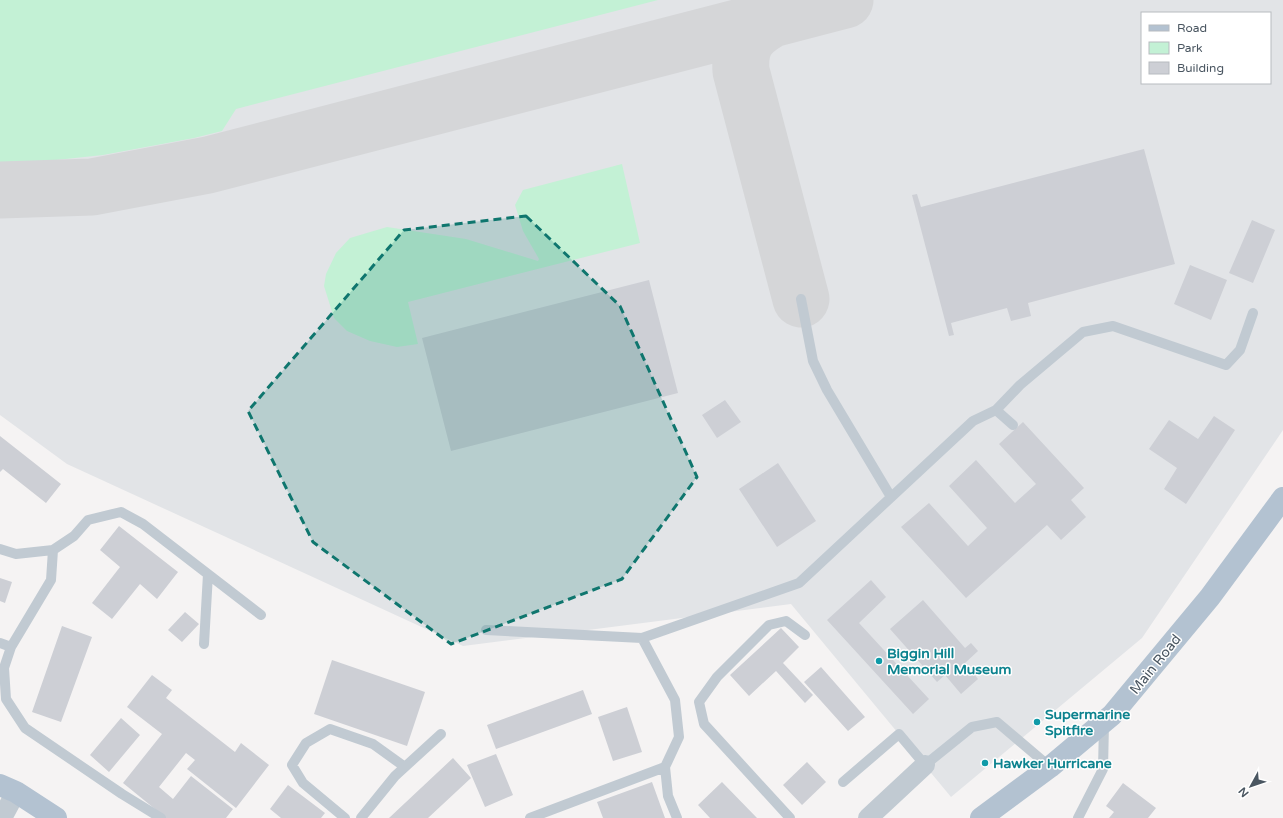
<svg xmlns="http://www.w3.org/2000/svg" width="1283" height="818" font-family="'Varela Round',sans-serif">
<rect width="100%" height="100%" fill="#f5f3f3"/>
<path fill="#e2e4e7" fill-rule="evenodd" d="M0,0H1283V430L1142,638L951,797L791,604L463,646L67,464L0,415ZM1142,13H1270V83H1142Z"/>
<path fill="#c3f1d5" d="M0,0H658L236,109L222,131L194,138L103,155L0,166Z
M622,164L640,243L408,302L418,344L397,347L370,341L347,331L334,318L324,286L326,274L336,253L350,238L387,227L466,239L538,261L539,259L523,231L515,205L523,190Z"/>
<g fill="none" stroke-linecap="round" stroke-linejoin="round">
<path stroke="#d5d6d8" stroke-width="57" d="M774,18C749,31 739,43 741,71L801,299
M0,190L92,187L208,165L845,0"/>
</g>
<path fill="#cdcfd5" d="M1144,149L1175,264L1028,303L1031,316L1011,321L1007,308L951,323L954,335L949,336L912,195L917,194L921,207Z
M1252,220L1275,230L1253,283L1229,273Z
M1190,265L1227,280L1211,320L1174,304Z
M649,280L678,393L451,451L422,338Z
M725,400L741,422L717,438L702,415Z
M1214,416L1235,430L1186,504L1164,489L1177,468L1149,449L1169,420L1198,439Z
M1023,422L1084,488L1071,500L1086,517L1061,540L1047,525L966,598L901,527L929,503L968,546L987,528L949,486L976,460L1015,503L1036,484L999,444Z
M0,436L61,484L46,503L3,469L0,472Z
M778,463L816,521L777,547L739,489Z
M119,526L178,572L157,599L140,584L112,619L92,603L120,567L100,550Z
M0,578L12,582L5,603L0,601Z
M871,580L886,597L859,623L929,699L913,714L827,620Z
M923,600L965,648L971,643L978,651L965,663L978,679L961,694L945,675L937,682L890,629Z
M185,612L199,624L182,642L168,630Z
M62,626L92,637L61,722L32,712Z
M781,628L799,647L783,663L813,695L805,703L776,671L749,696L730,675Z
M332,660L425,692L407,746L314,714Z
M821,667L865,717L848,731L804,682Z
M152,675L172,690L166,698L235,752L241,743L269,765L236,808L187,769L195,760L186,753L159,787L173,799L191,776L233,809L226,818H166L123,783L162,734L127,707Z
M583,690L592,714L496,749L487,725Z
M627,707L642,752L613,761L598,717Z
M121,718L140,735L109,772L90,755Z
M496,754L513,795L485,807L467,765Z
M453,758L471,778L428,818H389Z
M807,762L826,782L802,805L783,785Z
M652,782L665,818H603L597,802Z
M722,782L757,818H710L698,805Z
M1123,783L1156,808L1148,818H1109L1114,812L1106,806Z
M288,785L325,813L321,818H281L270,809Z"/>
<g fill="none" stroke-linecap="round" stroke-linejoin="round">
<path stroke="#c1cad2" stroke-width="10" d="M801,299L813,361L827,390L891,497
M996,410L1020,385L1083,332L1113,326L1226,365L1240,350L1253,313
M0,549L16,554L53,550
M486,630L642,638L799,583L973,421L996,410L1013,425
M642,638L675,700L679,737L665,767L668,796L677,818
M0,643L11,647
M204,644L208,574
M843,782L899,734L925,765L972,727L997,722L1050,767
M161,818L122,794L25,728L6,699L4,668L11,647L51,580L53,550L74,536L88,520L121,512L143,524L261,615
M345,818L303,783L292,765L306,743L330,729L373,744L405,767
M361,818L395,776L441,734
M530,818L665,767
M790,818L704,724L699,702L717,677L769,625L786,621L805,635
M1078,818L1103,769L1104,724"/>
<path stroke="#c1cad2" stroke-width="20" d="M2,818L16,792
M868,818L925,765"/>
<path stroke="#b3c2d1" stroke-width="22" d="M0,785L16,792L56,818
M981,818L1050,767L1112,715L1210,597L1283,498"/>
</g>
<path fill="#0f766e" fill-opacity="0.2" stroke="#0f766e" stroke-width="3" stroke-dasharray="8 5" stroke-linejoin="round" d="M526,216L620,306L697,477L622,579L451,644L313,542L248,411L404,230Z"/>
<g fill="#0f9aa8" stroke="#fff" stroke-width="1.5">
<circle cx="879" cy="661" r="4"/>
<circle cx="1037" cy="722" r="4"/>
<circle cx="985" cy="763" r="4"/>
</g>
<g text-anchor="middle" stroke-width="3" stroke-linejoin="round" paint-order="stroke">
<g font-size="14" font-weight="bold" fill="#0d838f" stroke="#fff" text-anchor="start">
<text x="887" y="658">Biggin Hill<tspan x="887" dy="16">Memorial Museum</tspan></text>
<text x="1045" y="719">Supermarine<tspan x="1045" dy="16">Spitfire</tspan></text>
<text x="993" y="768">Hawker Hurricane</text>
</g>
<g font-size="14" fill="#4a5661" stroke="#fff">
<text transform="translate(1155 664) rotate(-51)" y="5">Main Road</text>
</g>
</g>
<rect x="1141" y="12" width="130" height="72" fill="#ffffff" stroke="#b7bbc0"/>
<rect x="1149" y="25" width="20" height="6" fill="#b3c2d1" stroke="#b7bbc0"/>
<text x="1177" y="32" font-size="12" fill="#4a5661">Road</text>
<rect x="1149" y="42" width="20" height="12" fill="#c3f1d5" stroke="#b7bbc0"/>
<text x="1177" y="52" font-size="12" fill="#4a5661">Park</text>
<rect x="1149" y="62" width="20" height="12" fill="#cdcfd5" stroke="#b7bbc0"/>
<text x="1177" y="72" font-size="12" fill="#4a5661">Building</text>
<g transform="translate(1251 786) rotate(230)" stroke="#ffffff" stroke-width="3" paint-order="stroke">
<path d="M0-3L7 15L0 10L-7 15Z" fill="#4a5661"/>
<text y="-6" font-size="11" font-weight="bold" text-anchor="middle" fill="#4a5661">N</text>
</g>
</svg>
